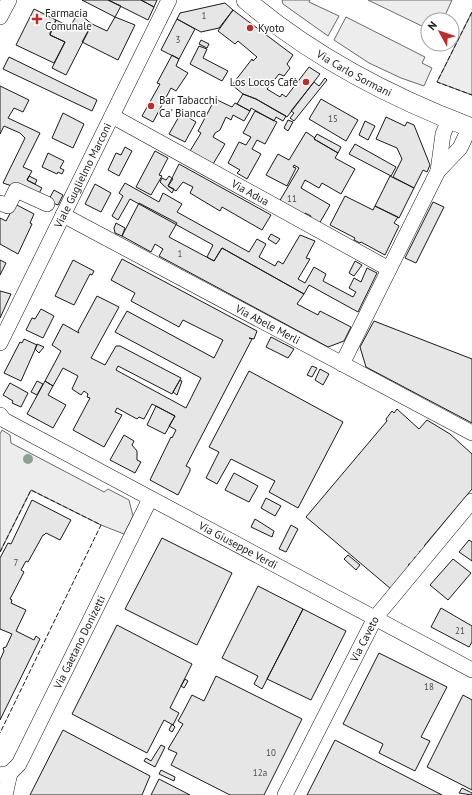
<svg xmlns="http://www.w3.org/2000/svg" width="472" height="795" font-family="'PT Sans',sans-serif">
<rect width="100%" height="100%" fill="#fff"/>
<path fill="#ededed" stroke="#6a6a6a" d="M282,0H310L309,2L339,16L328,36L283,4Z
M368,0H452L443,20H428V29Z
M472,12V95L437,82Z
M346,17L425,57L422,63L432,68L424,86L401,78L369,63L334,40Z
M2,430L10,435L11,443L104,492L108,489L129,500L133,516L124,534L101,525L31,490L0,552V434Z"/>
<path fill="#e6e6e6" stroke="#1a1a1a" d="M82,0H108L121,6L115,17Z
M108,0H141L154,7L148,20Z
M141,0H157L154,7Z
M225,3L233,10L219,28L201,32L177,19L180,13Z
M34,9L56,20L50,35L65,42L54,63L16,45Z
M233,10L293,55L287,64L290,68L284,76L279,74L267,89L280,97L282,94L286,97L309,67L320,74L287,117L256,99L243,94L232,85L252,59L253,61L257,57L238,41L235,44L218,31Z
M78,13L92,24L66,75L52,68L65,42L50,35V33L56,20L70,27Z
M115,17L135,25L118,60L82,42L92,24L107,31Z
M177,19L195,29L179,59L161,50Z
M201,40L209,44L207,48L199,44Z
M199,46L207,49L203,58L228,71L222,81L190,64Z
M172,55L179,59L176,66L188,73L176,91L171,88L153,122L142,116L160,84L157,83Z
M9,57L97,100L92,111L3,69Z
M325,78L327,80L294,121L290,118L294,113L291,111L314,82L319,86Z
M0,86L29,100L23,112L14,108L8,118L40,133L23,167L32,171L27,180L42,188L38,195L3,183L25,138L20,133L4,126L0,134Z
M243,94L256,99L286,116L283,121L276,117L274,121L251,108L250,111L237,104Z
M215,99L232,107L235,103L250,111L244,121L233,115L231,120L226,117L220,130L215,133L213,137L225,144L213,164L190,151L201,133L198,131Z
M321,99L358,120L346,141L309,119Z
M255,111L277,122L265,144L257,140L252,149L261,154L247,179L237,173L240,170L228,163L239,142L246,145L251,137L243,133Z
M63,113L84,124L73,148L52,138Z
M181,113L196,122L185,142L169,134Z
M386,117L405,126L407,122L414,125L430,165L427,172L423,170L414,188L393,177L402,159L397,148L376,139Z
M288,120L293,122L288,131L284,128Z
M365,121L375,126L368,140L359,135Z
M306,132L315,138L314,139L338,153L335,158L355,169L341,194L322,183L319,188L305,180L301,188L330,205L319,224L310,219L311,216L305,213L303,215L279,202L299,168L294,165L293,167L296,168L287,186L266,175L278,154L289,160Z
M317,134L341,147L338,153L314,139Z
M355,144L396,167L391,176L349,154Z
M125,147L132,151L119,176L108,170L116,153L121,155Z
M155,151L168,158L159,175L162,176L151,195L136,187Z
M48,153L64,161L60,168L64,170L62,174L58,172L57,174L42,167Z
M179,164L271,215L262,230L222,207L220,211L190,193L193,187L183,182L176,191L168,186Z
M29,176L37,180L35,184L27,180Z
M169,176L173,179L168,186L174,189L172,193L160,182L162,178L166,180Z
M390,176L414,188L399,218L375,206Z
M125,183L159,202L163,193L182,204L177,212L249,252L257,239L266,244L259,257L275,266L278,261L283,264L300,235L315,241L306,258L310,259L298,279L305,283L314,267L326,274L323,281L353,297L356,292L349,288L354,278L361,282L367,268L377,273L358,312L309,285L304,294L222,248L214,261L207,257L213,245L130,199L118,220L112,216L123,196L119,193Z
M95,184L111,193L101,212L85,204Z
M54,190L63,195L58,205L48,201Z
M345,196L373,210L375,206L398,217L394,223L399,226L385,255L361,242L360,243L354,240L355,238L330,225Z
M433,202L444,207L416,263L405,258Z
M139,203L177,223L169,237L214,261L222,248L304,294L297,304L318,315L320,311L351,327L344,341L328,347L159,256L163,249L155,244L151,252L122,236Z
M15,204L34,214L30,223L32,224L18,254L0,244V218L6,221Z
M116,223L125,228L122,236L115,233L114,228Z
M271,234L280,239L276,244L268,239Z
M122,259L257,331L254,339L249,338L252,339L186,466L190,468V471L178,495L150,480L171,437L172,438L176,430L169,426L175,416L152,404L144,419L139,417L137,419L117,408L115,412L122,415L104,447L73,430L90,398L87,397L88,394L84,391L81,395L72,389L78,376L63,368L53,386L45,381L61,351L52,345L63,324L79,333L78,331L97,296L119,307L91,358L105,365L116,346H120L181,378L172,394L118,366L116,370L186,408L201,378L115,332L127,311L214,358L223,340L183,320L179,327L131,301L135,293L111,280Z
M0,260L6,263L0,275Z
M73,260L94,271L92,275L90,274L74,305L55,296Z
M355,261L362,265L354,276L349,273Z
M0,291L11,294L0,318Z
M41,309L54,316L43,338L26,330L32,318L35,319Z
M374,321L472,359V423L366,367L360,347Z
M271,337L294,349L288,358L266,347Z
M24,339L37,345L21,381L4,373L20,342L22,343Z
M37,344L44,347L39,353L35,349Z
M312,366L317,368L312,377L307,375Z
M320,369L329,374L323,385L315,380Z
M249,371L343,422L298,508L269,492L275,481L231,459L217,484L206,478L219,452L209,447Z
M180,380L182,381L177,395L173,392Z
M37,381L43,384L37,395L31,392Z
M45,381L53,386L48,395L66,405L53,428L27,414Z
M10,383L28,393L21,407L12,403L13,401L3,395Z
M156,406L175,416L165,434L147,425Z
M397,409L419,429L427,420L450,434L472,454V489L424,546L426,548L419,552L421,554L414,558L415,560L408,565L410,566L391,589L306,517L387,421L386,419L392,411L394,413Z
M124,435L134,441L132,445L137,451V460L141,462L135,473L110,460Z
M234,473L258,486L249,502L225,490Z
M266,498L281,506L275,516L261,508Z
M32,500L71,520L60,540L46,533L44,535H43L28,562L26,561L21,570L24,572L10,599L12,600L11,603L26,610L16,631L34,640L36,636L40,639L0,720V660L4,651L3,648L6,647L12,634L0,629V558L8,543L11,544Z
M255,519L274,531L272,537L251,527Z
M291,525L298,529L286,552L279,549Z
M162,538L232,573L197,645L125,609Z
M469,540L472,542V561L459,552Z
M348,555L360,565L356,570L344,559Z
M453,559L471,573L448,600L430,585Z
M258,586L303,609L262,689L254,684L258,676L222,658Z
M441,608L472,626V642L469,647L431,627Z
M303,609L346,631L311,700L267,679Z
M117,625L192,664L170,708L179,713L173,725L164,720L147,753L72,714Z
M379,653L447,687L421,737L430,741L415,771L379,753L383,744L343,724Z
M216,676L302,719L264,795H230L171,765L177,753L168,749L183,724L178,721L182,714L192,695L204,701Z
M185,679L188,681L184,688L181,686Z
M463,695L472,700V790L427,767Z
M172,724L175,727L172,732L169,730Z
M63,730L150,776L142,795H30Z
M335,740L442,795H307Z
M161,745L165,747L155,767L144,761L146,758L151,761Z
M161,770L175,777L174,781L159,774Z
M159,779L190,795H151Z
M462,788L472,793V795L459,793Z"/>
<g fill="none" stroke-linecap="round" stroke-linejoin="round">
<g stroke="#1a1a1a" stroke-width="16">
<g id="minor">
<path d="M0,17L9,0"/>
<path id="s1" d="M112,116L389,269"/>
<path d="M438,171L443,134L449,120"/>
<path d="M0,203L8,206L16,190L47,204"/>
<path id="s2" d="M63,215L472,433"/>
<path id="s3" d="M0,343L169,0"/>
<path d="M342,364L438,171L460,148L470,127"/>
<path id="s4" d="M0,415L4,420L472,670"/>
<path id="s5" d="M0,775L10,773L19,764L150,499"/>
<path d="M5,795L10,773"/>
<path id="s6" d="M285,795L375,618L472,501"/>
</g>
</g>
<g stroke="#1a1a1a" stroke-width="20">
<g id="major">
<path id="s7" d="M246,0C313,57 390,97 472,128"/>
</g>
</g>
<use href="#minor" stroke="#fff" stroke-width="15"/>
<use href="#major" stroke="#fff" stroke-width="19"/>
<path stroke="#1a1a1a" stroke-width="1" stroke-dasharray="5 2" stroke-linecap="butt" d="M472,12L437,82L472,95
M0,552L31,490L101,525L0,733"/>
</g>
<circle fill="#8aa48f" cx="28" cy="459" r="5"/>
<g fill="#c62828" stroke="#fff" stroke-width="1.5">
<path d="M35 13h4v4h4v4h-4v4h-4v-4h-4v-4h4z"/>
<circle cx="250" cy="28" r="4"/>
<circle cx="306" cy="82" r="4"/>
<circle cx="151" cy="106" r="4"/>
</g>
<g text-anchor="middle" stroke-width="3" stroke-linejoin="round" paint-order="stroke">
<g font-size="9" fill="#4d4d4d">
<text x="204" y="19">1</text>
<text x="178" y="43">3</text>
<text x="333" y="122">15</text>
<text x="292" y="202">11</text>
<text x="180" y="257">1</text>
<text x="16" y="566">7</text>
<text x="460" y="634">21</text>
<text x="429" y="690">18</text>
<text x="271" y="756">10</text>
<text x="260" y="776">12a</text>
</g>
<g font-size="11" fill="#1a1a1a" stroke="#fff" text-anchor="start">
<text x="45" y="17">Farmacia<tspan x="45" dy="13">Comunale</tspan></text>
<text x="258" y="32">Kyoto</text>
<text x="298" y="86" text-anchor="end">Los Locos Cafè</text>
<text x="159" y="104">Bar Tabacchi<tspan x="159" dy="13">Ca' Bianca</tspan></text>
</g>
<g font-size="11" fill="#1a1a1a" stroke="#fff">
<text dy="4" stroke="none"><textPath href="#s7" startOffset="131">Via Carlo Sormani</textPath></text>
<text dy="4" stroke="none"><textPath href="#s3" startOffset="187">Viale Guglielmo Marconi</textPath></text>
<text dy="4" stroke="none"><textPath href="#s1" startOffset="158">Via Adua</textPath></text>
<text dy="4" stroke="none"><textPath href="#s2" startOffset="232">Via Abele Merli</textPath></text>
<text dy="4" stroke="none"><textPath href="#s4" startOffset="272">Via Giuseppe Verdi</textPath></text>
<text dy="4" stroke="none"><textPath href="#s6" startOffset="175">Via Caveto</textPath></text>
<text dy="4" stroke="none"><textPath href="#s5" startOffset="159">Via Gaetano Donizetti</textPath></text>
</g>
</g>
<g transform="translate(440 32) rotate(310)"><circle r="19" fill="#ffffff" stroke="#a3a3a3"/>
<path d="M0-3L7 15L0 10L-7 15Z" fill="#c62828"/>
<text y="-6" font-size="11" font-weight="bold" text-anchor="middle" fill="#1a1a1a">N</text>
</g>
</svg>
